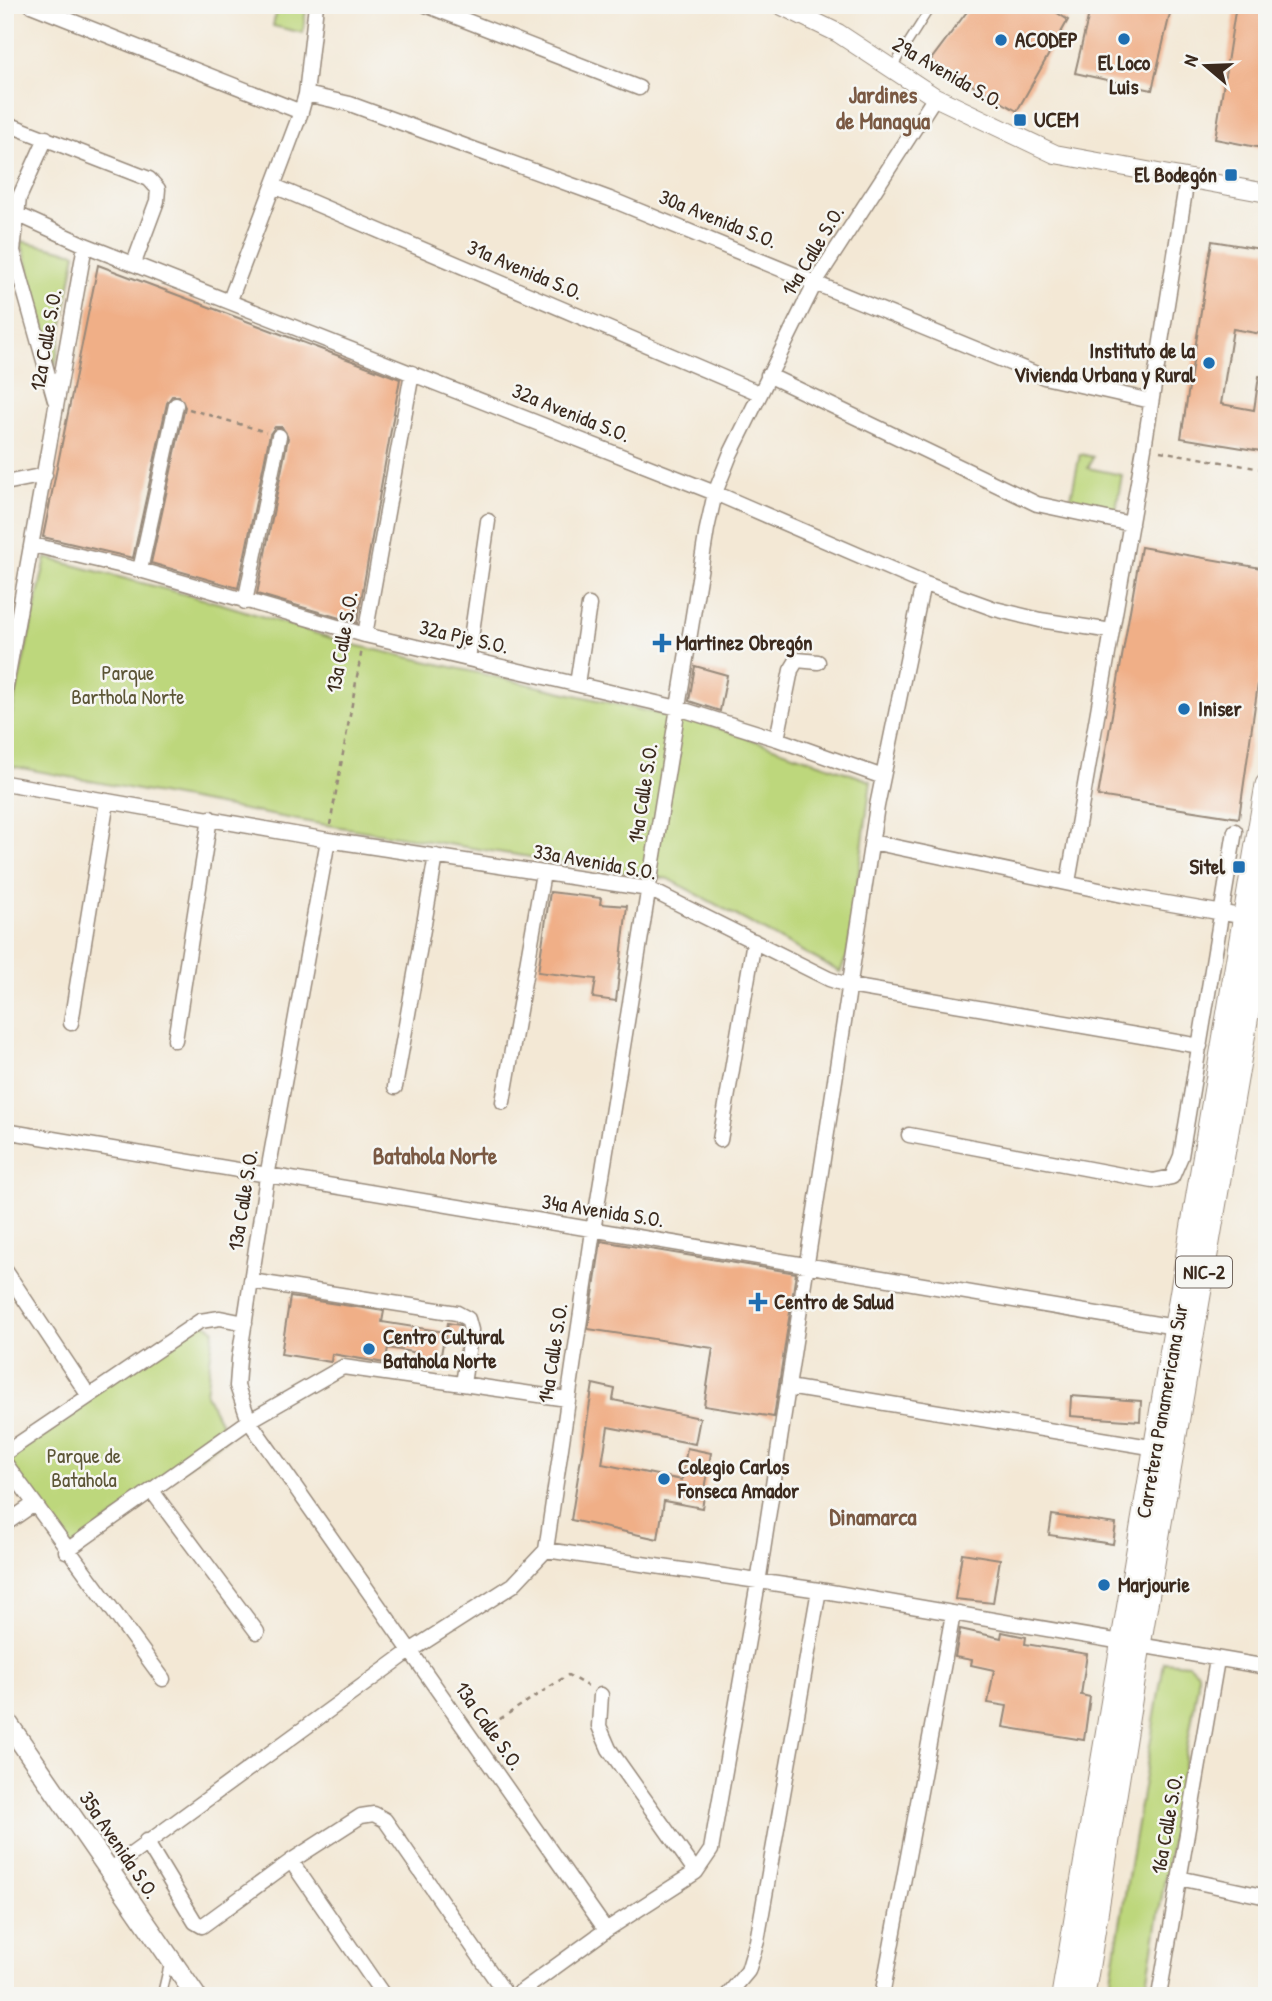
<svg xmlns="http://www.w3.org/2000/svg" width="1272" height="2001" font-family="'Patrick Hand',sans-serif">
<rect width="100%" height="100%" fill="#f6f6f2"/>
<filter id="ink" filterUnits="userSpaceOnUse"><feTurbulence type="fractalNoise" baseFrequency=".0143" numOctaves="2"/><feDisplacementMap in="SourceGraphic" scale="14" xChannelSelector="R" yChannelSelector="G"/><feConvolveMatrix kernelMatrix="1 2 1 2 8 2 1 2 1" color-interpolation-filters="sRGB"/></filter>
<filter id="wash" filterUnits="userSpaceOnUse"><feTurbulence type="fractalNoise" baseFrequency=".00686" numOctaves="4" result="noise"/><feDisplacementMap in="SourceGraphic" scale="28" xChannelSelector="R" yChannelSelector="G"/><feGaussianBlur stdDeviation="1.57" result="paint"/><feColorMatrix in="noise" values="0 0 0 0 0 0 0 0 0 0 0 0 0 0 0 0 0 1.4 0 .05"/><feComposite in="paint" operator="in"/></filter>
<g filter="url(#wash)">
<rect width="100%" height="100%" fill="#f3e8d5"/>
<path fill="#bdd77c" stroke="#7c804d" stroke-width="2" d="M277,5L306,8L303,33L273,26Z
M21,241L76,253L55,367Z
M1080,454L1093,457L1088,468L1122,475L1116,510L1070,502Z
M46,558L222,604L350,644L713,726L871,781L848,954L840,972L669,879L314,823L5,765V744Z
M200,1321L214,1329L206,1394L228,1437L66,1551L5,1453Z
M1164,1662L1188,1664L1198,1672V1683L1145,1996H1108Z"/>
<g id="blocks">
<path fill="#f0af87" d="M972,5H1045L1068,20L1017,111L930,61Z
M1091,5H1172L1152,90L1075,73Z
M1236,5H1267V149L1215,139Z
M1212,241L1267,250V335L1233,329L1221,404L1254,410L1259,376L1267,377V452L1181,438Z
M98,265L400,379L357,623L257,594L288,438L282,427H275L270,434L238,588L151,563L185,407L179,396H172L167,403L133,558L43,537Z
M1141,547L1267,569V621L1239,818L1098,796Z
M695,666L727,675L720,711L689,701Z
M550,892L601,898L600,904L627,906L616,1001L593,998L596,979L538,972Z
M601,1241L796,1273L774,1417L704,1406L713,1348L588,1329Z
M290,1297L384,1311L382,1322L445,1332L439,1366L417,1362L418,1353L388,1348L385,1363L332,1354L331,1362L281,1354Z
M448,1323L460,1325V1342L445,1340Z
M593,1384L615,1389L613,1400L700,1418L695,1444L608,1427L602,1464L682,1480L687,1448L711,1453L702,1508L664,1501L658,1539L571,1520Z
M1071,1396L1141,1401L1140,1421L1070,1416Z
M1052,1515L1116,1524L1113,1544L1049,1535Z
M962,1553L1000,1559L993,1603L955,1599Z
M960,1629L1001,1638L1002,1632L1026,1637L1025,1644L1087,1654L1081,1695L1090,1697L1084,1740L1003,1727L1007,1706L988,1703L994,1670L971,1665L972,1660L955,1657Z"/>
</g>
</g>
<g filter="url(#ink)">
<use href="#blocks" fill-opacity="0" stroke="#97897a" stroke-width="2"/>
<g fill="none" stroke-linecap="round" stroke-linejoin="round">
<g stroke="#97897a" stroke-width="10">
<path id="service" d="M892,68L932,5
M161,1996L169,1962"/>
</g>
<g stroke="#97897a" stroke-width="17">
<path id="minor" d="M31,5L301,112
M426,5L639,88
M306,94L350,104L610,199L1044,377L1151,401
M5,123L149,179L158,189L157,201L134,263
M46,138L19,198L13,251L55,400
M274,186L759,393
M19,215L85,245L715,493L923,583L995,609L1040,620L1112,631
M230,300L301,112L306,94L316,5
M768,375L1037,504L1131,524
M5,483L45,475
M33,545L140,570L365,635L678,708L777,739L883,777
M140,570L176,405
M245,602L279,436
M365,635L412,373
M468,659L488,521
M577,684L589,605
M5,691L85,245
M777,739L791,670L797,660L818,662
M5,783L328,840L649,889L829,979L850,986L1200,1046
M328,840L267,1177L239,1359L237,1386L249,1421L606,1930
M872,842L1137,898L1252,918
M1068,882L1144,448L1187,179
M71,1023L107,801
M175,1040L210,818
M395,1087L436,856
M503,1102L543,873
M5,1131L1181,1328
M909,1135L1153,1181L1172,1177L1181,1156L1235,831
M720,1140L754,941
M5,1270L89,1396
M251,1281L457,1313L468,1319L471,1330L463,1384
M788,1387L1156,1448
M5,1453L200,1321L220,1318L245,1323
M5,1463L163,1679
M152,1491L257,1632
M5,1524L34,1504
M546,1550L593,1231L707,529L715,493L730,455L816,281L935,97
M66,1551L249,1421L343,1367L567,1399
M601,1695L599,1726L609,1749L696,1872
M146,1841L195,1922L202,1926L291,1861L361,1816L374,1814L385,1820L507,1996
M291,1861L384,1996
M110,1870L410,1651L513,1585L546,1550L819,1590L1267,1667
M1179,1878L1267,1897
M515,1996L606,1930L696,1872L711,1850L758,1583L877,806L923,583
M727,1996L748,1971L757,1941L819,1590
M882,1996L953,1614
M1159,1996L1217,1660"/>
</g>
<g stroke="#97897a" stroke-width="20">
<path id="tertiary" d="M780,5L838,33L935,97L1055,154L1267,193"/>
</g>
<g stroke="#97897a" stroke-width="22">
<path id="secondary" d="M5,1719L196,1996"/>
</g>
<g stroke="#97897a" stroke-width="25">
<path id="trunk" d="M1063,1996L1267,785
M1083,1996L1139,1645L1267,898"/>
</g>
<path stroke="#97897a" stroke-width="2.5" stroke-dasharray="5 5" stroke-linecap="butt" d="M189,409L266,432
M1160,451L1267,470
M330,825L362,649
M483,1730L568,1675L587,1686"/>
<use href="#service" stroke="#fff" stroke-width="7"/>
<use href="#minor" stroke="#fff" stroke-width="14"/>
<use href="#tertiary" stroke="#fff" stroke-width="18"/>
<use href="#secondary" stroke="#fff" stroke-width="19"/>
<use href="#trunk" stroke="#fff" stroke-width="23"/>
</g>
</g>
<g fill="#1f6fb2" stroke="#f6f6f2" stroke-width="2.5">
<circle cx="1124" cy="39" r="7"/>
<circle cx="1001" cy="40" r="7"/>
<rect x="1013" y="113" width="14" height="14" rx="3.5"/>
<rect x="1224" y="168" width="14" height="14" rx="3.5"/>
<circle cx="1209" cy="363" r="7"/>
<path d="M658.5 632.5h7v7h7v7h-7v7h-7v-7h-7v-7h7z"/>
<circle cx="1184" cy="709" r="7"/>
<rect x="1232" y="860" width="14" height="14" rx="3.5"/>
<path d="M754.5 1291.5h7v7h7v7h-7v7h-7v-7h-7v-7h7z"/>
<circle cx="369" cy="1349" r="7"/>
<circle cx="664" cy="1479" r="7"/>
<circle cx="1104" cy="1585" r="7"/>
</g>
<g text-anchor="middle" stroke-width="5" stroke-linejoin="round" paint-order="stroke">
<rect fill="#f6f6f2" stroke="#73675e" stroke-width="2" x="1176" y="1256.5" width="56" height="31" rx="5"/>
<g font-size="19" font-weight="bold" fill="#3b2a1e">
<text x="1204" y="1279">NIC-2</text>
</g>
<g font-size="21" font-weight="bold" fill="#3b2a1e" stroke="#f6f6f2" text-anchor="start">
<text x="1015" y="47">ACODEP</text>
<text x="1124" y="70" text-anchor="middle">El Loco<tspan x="1124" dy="24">Luis</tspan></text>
<text x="1034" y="127">UCEM</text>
<text x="1217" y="182" text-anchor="end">El Bodegón</text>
<text x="1195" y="358" text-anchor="end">Instituto de la<tspan x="1195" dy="24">Vivienda Urbana y Rural</tspan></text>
<text x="676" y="650">Martinez Obregón</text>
<text x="1198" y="716">Iniser</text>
<text x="1225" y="874" text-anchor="end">Sitel</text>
<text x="774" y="1309">Centro de Salud</text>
<text x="383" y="1344">Centro Cultural<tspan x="383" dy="24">Batahola Norte</tspan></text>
<text x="678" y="1474">Colegio Carlos<tspan x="678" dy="24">Fonseca Amador</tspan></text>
<text x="1118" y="1592">Marjourie</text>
</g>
<g font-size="21" fill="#3b2a1e" stroke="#f6f6f2">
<text transform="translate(948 73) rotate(30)" y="7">29a Avenida S.O.</text>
<text transform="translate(718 219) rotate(22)" y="7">30a Avenida S.O.</text>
<text transform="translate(813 251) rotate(-59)" y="7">14a Calle S.O.</text>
<text transform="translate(525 270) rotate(23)" y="7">31a Avenida S.O.</text>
<text transform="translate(46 340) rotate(-80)" y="7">12a Calle S.O.</text>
<text transform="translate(571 413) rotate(22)" y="7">32a Avenida S.O.</text>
<text transform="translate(464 637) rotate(13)" y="7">32a Pje S.O.</text>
<text transform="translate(342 642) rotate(-80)" y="7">13a Calle S.O.</text>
<text transform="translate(643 793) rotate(-81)" y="7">14a Calle S.O.</text>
<text transform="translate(595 862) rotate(10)" y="7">33a Avenida S.O.</text>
<text transform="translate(243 1200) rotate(-81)" y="7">13a Calle S.O.</text>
<text transform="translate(603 1211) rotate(9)" y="7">34a Avenida S.O.</text>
<text transform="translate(553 1353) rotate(-81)" y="7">14a Calle S.O.</text>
<text transform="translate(1162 1411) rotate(-80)" y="7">Carretera Panamericana Sur</text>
<text transform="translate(489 1726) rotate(55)" y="7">13a Calle S.O.</text>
<text transform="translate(1167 1824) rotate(-80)" y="7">16a Calle S.O.</text>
<text transform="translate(119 1845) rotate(56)" y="7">35a Avenida S.O.</text>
</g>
<g font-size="21" fill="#5c5536" stroke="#f6f6f2">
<text x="128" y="680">Parque<tspan x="128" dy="24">Barthola Norte</tspan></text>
<text x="84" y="1463">Parque de<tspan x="84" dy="24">Batahola</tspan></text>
</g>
<g font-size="23" font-weight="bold" fill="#7a5943" stroke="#f6f6f2">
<text x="883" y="103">Jardines<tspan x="883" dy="26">de Managua</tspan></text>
<text x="435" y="1164">Batahola Norte</text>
<text x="873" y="1525">Dinamarca</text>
</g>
</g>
<rect width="1272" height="2001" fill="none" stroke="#f6f6f2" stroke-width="28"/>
<g transform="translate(1206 66) rotate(289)" stroke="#f6f6f2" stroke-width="5" paint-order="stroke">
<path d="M0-5L12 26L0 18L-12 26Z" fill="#3b2a1e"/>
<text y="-10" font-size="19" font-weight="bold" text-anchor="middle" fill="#3b2a1e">N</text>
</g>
</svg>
